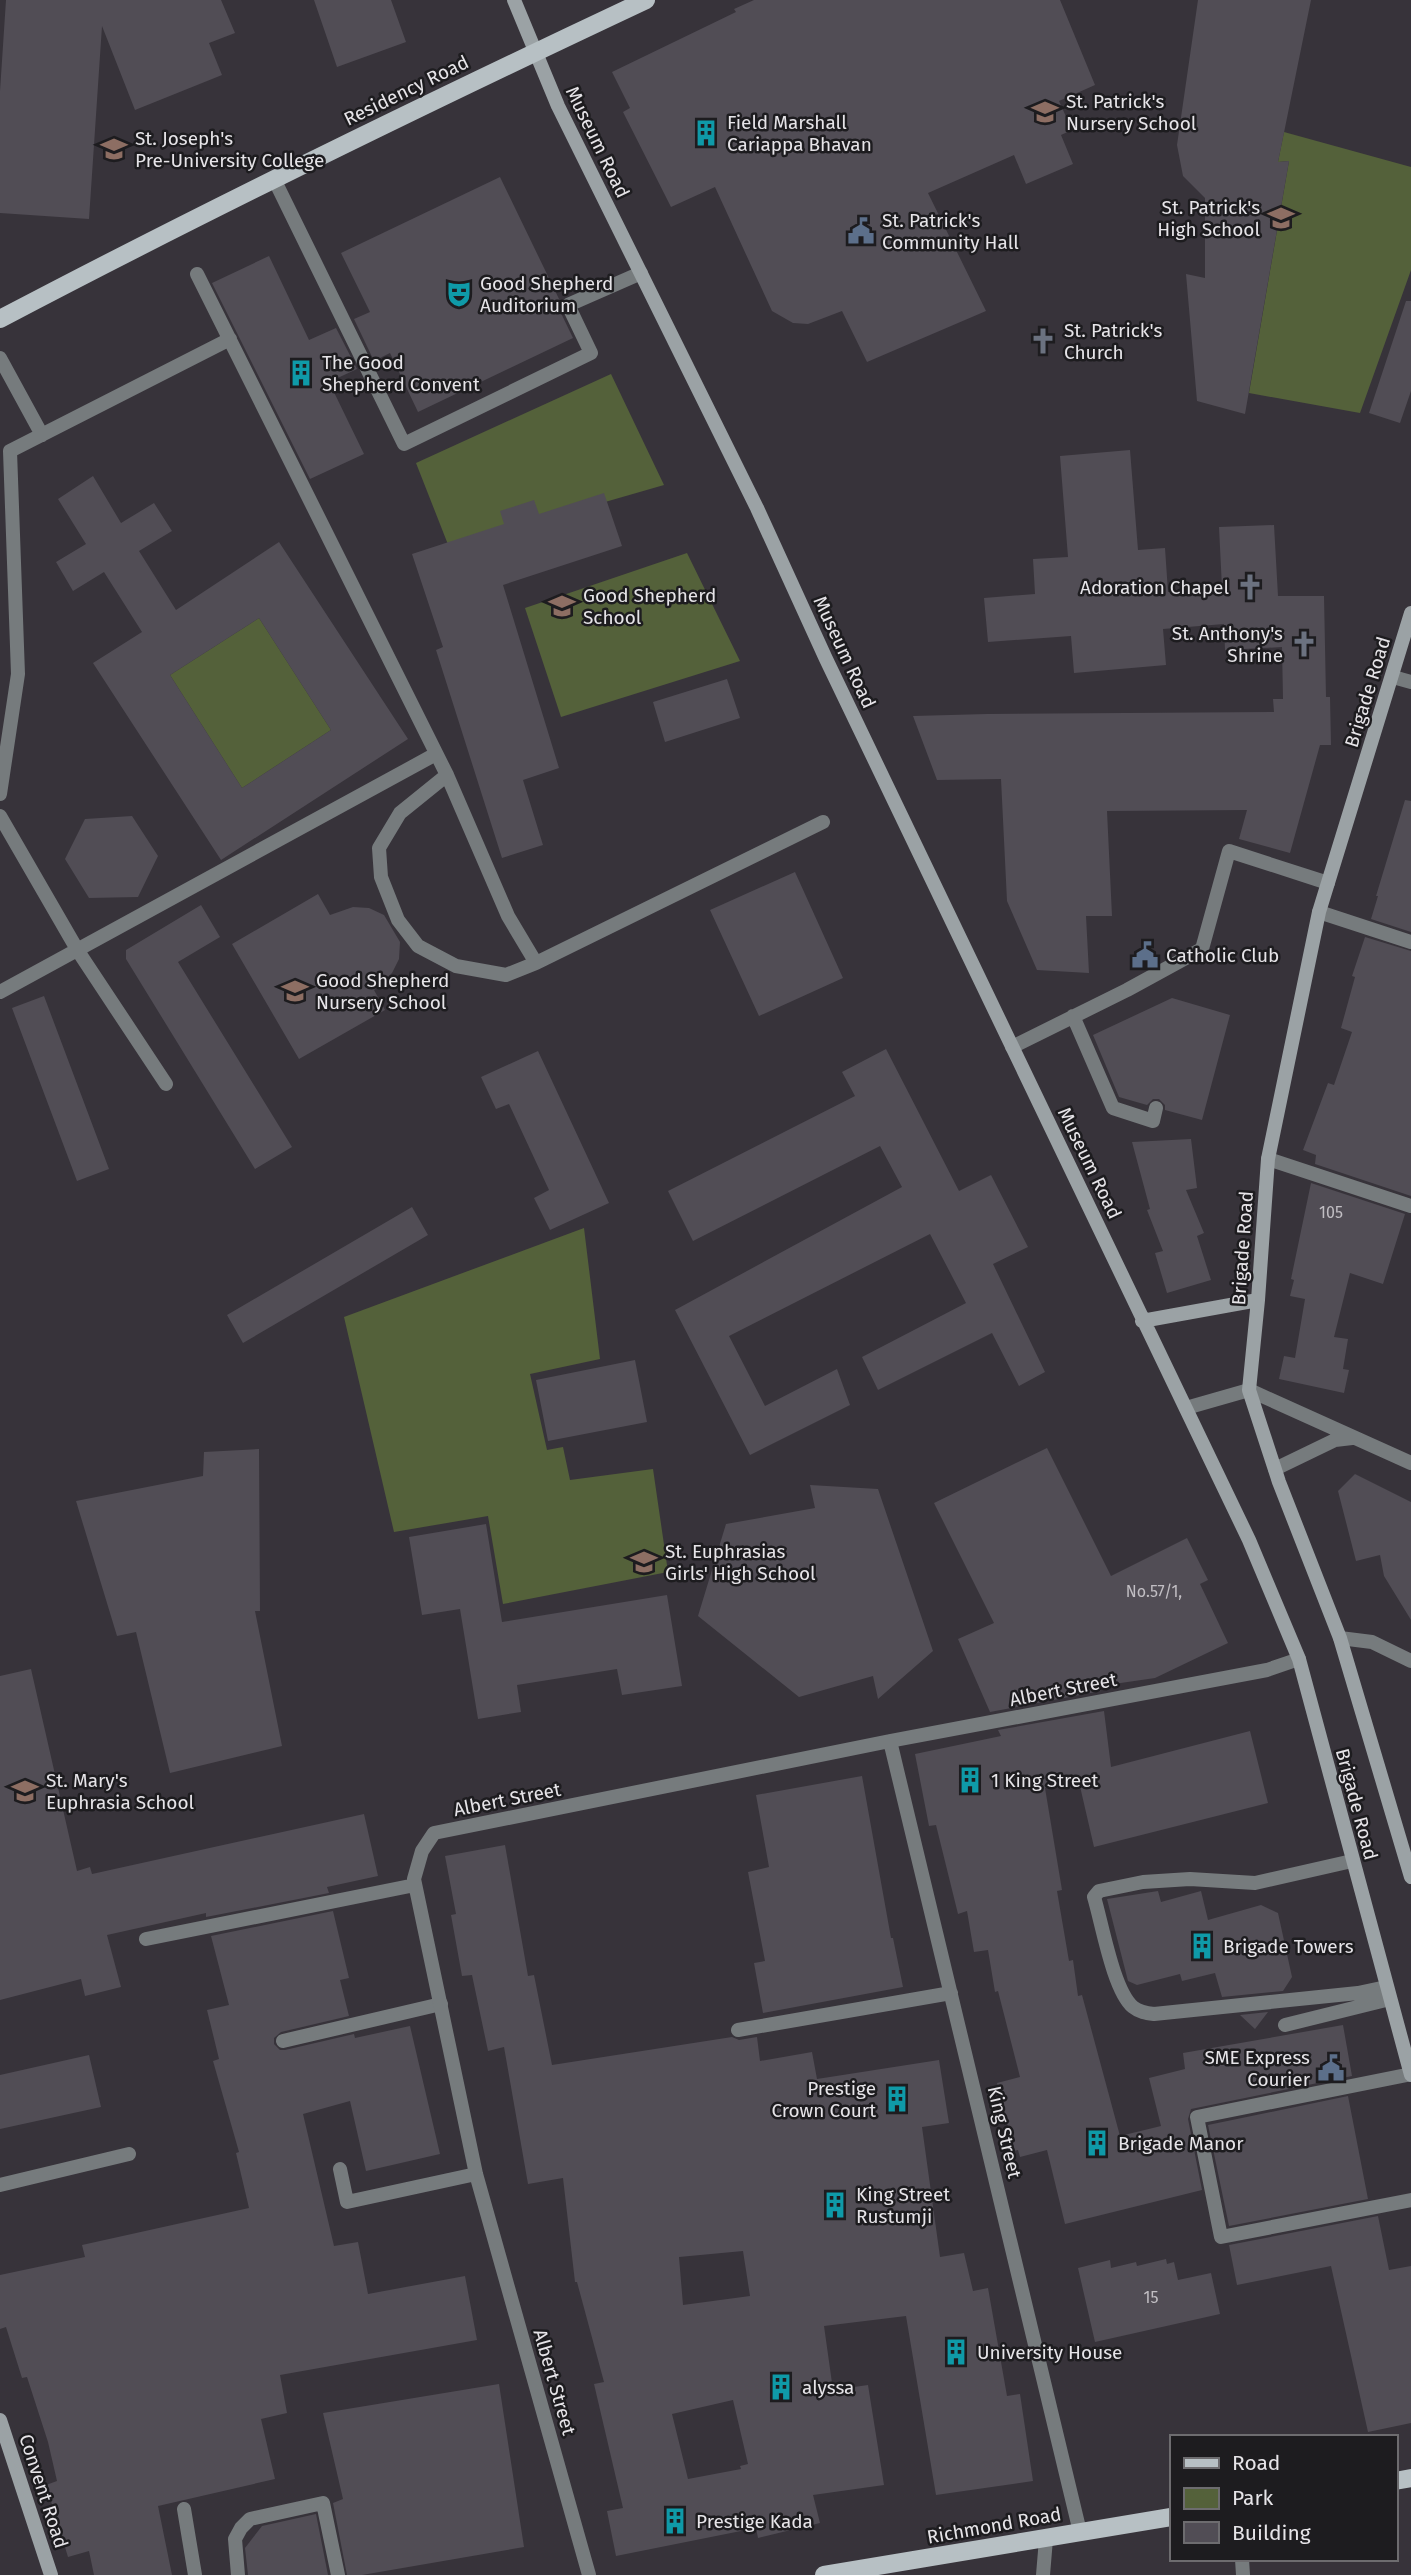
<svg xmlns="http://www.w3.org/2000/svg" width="1411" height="2575" font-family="'Fira Sans',sans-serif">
<rect width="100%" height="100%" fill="#37333a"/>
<path fill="#54613a" d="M1284,132L1411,167V270L1360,413L1249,393L1289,161L1278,162Z
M611,374L664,485L449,547L416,463Z
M687,553L740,661L561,717L525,608Z
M259,618L331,730L242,788L170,675Z
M584,1228L600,1359L530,1374L547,1450L563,1447L570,1480L653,1469L668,1572L503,1604L488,1516L394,1532L344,1317Z"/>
<path fill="#514d55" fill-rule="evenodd" d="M6,0H221L235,33L209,43L222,75L135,110L102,26L89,219L0,213V91Z
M314,0H391L406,42L337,67Z
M754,0H1060L1095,85L1059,101L1072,130L1061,135L1073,164L1026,184L1014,155L928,193L986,311L867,362L842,311L808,324L793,323L772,311L715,187L671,207L623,112L630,108L612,72L736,12L734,9Z
M1198,0H1311L1278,162L1289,161L1245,414L1197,401L1186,274L1205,278V198L1183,176L1177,145Z
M500,177L560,301L559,309L573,338L418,412L390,353L374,361L354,319L370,312L341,253Z
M269,256L309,340L336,328L357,369L329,382L364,454L310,479L212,283Z
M1406,301H1411V391L1400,423L1369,413Z
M1130,450L1138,550L1165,548L1168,592L1222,588L1219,527L1274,525L1278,596H1324L1326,697H1330L1331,745H1320L1290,853L1239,839L1247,810L1107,811L1112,916H1086L1089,973L1037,970L1007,901L1001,779L937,780L913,716L987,714L1274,712L1273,699H1283L1282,647L1225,650L1224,624L1163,629L1166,665L1074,673L1071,636L988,642L984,598L1035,594L1033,559L1068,557L1060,456Z
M93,476L121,523L154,503L172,531L139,551L176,610L279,542L408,739L221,860L93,663L142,632L104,572L73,591L56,562L86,544L58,499ZM259,618L331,730L242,788L170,675Z
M604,493L622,546L503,585L559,768L523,780L543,845L502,858L436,650L443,647L412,554L504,524L500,511L534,500L539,514Z
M727,679L740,718L665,742L653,702Z
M1405,800L1411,801V932L1371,919L1378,896H1376Z
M132,816L158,856L138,897L89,898L65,859L85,819Z
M795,872L843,978L759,1016L710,910Z
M318,894L330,915L353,907L369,908L384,915L400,942L399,959L392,973L374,990L385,1010L299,1059L232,944Z
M201,905L220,937L178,962L292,1147L255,1169L126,959V950Z
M1365,937L1411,951V1196L1315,1164L1316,1155L1303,1150L1328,1083L1334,1085L1352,1032L1341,1028L1355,977L1352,976Z
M44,996L109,1169L77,1181L12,1008Z
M1172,998L1230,1015L1202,1120L1165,1110V1105L1159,1099H1153L1147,1105L1119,1097L1093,1035Z
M886,1049L959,1191L991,1175L1028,1247L993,1264L1045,1372L1019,1386L992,1333L878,1390L862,1357L966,1303L930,1234L729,1336L765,1406L837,1369L850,1405L750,1455L675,1310L902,1187L880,1146L693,1241L668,1191L855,1096L842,1072Z
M538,1051L609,1203L550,1230L534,1198L549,1190L509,1104L496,1109L481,1077Z
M1191,1139L1197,1188L1186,1190L1204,1233L1197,1236L1211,1280L1167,1293L1155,1253L1163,1251L1147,1210L1150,1209L1132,1142Z
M1311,1183L1405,1214L1383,1284L1350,1273L1334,1337L1348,1339L1343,1369L1349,1370L1344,1393L1279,1379L1284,1356L1295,1358L1305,1299L1290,1296L1294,1280L1291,1279Z
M412,1207L428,1235L243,1343L227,1315Z
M635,1360L647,1422L548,1441L536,1380Z
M1047,1448L1111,1576L1187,1538L1208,1580L1200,1584L1228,1643L1155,1678L1100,1686L1101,1691L990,1712L958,1639L994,1623L934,1503Z
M259,1449L260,1611H255L282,1746L170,1773L136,1632L117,1636L76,1501L203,1476L204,1452Z
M1355,1474L1411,1502V1620L1384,1576L1380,1555L1356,1561L1338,1491Z
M810,1485L878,1489L933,1651L878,1699L873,1676L799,1697L698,1616L726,1524L815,1508Z
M486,1524L502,1622L667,1595L682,1686L622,1695L617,1669L517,1685L521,1712L478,1719L460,1609L422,1615L409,1537Z
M31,1669L77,1871L90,1867L92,1874L364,1814L378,1876L327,1887L329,1893L206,1917V1913L107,1935L121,1987L85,1996L81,1979L0,2000V1676Z
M1104,1711L1111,1767L1250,1731L1268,1803L1094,1847L1079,1782L1045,1788L1062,1890L1057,1891L1069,1961L1073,1960L1078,1996L1082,1995L1120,2136L1161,2126L1149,2078L1185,2069L1183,2053L1343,2025L1352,2076L1191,2109L1188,2119L1202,2190L1065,2224L1047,2150L1020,2157L1018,2150L1014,2151L997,2083L1020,2077L998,1991L995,1992L988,1950L974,1952L967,1911L958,1914L936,1825L929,1826L915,1754L1001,1736L998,1730Z
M862,1776L891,1938H893L903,1987L763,2013L754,1963L765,1961L748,1872L769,1867L756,1795Z
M505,1845L528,1976L534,1975L552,2065L732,2037L739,2040L757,2037L760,2061L812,2052L817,2079L939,2060L949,2123L922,2127L940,2257L964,2253L973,2291L988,2288L1007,2396L1020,2394L1033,2481L936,2495L906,2316L824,2326L833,2390L868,2385L884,2485L813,2495L820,2523L758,2538L756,2528L616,2556L607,2511L623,2508L594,2384L604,2382L577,2282H575L563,2178L528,2184L504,2047L488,2051L472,1975L462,1976L451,1915L456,1914L445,1856ZM743,2251L750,2296L683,2305L679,2257ZM733,2400L748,2464L740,2466L741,2469L688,2479L672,2414Z
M1158,1891L1161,1902L1201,1891L1208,1920L1261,1905L1278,1913L1292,1977L1283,1991L1222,1997L1215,1973L1182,1981L1180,1974L1137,1985L1128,1981L1107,1899Z
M333,1911L349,1978L340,1980L349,2016L281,2032L274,2038V2044L280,2050H285L354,2034L355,2038L410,2026L440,2154L366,2171L350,2101L303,2114L334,2246L358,2242L368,2294L465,2276L477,2340L280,2375L287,2413L261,2419L275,2479L158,2506L172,2575H94L89,2551L68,2557L46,2485L57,2481L48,2442L27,2377L22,2378L6,2327L0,2329V2275L85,2257L82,2245L249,2208L236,2153L239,2152L213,2061L219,2059L207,2010L229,2005L211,1936Z
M1268,2012L1255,2029L1240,2015Z
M89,2055L101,2107L0,2129V2075Z
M1348,2096L1368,2199L1229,2226L1208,2125Z
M1378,2216L1389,2270L1411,2266V2423L1368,2432L1331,2266L1237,2285L1229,2245Z
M1166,2259L1167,2264L1174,2262L1178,2280L1211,2273L1220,2314L1095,2342L1078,2268L1110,2260L1111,2268L1136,2262L1137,2266Z
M499,2384L524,2547L362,2575H347L333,2503L343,2499L323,2413Z
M316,2514L328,2575H248L245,2548L262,2526Z"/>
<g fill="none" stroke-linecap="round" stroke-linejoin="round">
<path stroke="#767b7d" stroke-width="14" d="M274,179L404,444L591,353L568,305L641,273
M197,274L447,775L508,916L536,963L823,822
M0,358L42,435
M447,775L400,813L379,848L381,877L398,920L418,946L456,966L506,975L536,963
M0,794L18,674L10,451L230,339
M0,816L78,951L166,1084
M0,992L436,754
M1073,1016L1113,1108L1153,1121L1156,1108
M1012,1047L1127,990L1202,949L1229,851L1328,883
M1352,1861L1255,1883L1190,1879L1143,1882L1099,1891L1094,1897C1102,1923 1113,1990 1133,2007C1139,2012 1146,2013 1154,2014L1358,1993L1386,1987
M1285,2025L1390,1999
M283,2041L441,2004
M1411,2074L1197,2117L1221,2237L1411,2200
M0,2185L129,2154
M184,2509L195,2575
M238,2575L235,2539L241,2528L250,2519L323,2503L338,2575"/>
<path stroke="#767b7d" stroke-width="14" d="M1393,677L1411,682
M1319,912L1411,942
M1268,1159L1411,1206
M1186,1408L1249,1390L1411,1463
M1275,1469L1335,1440L1352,1438
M1340,1638L1372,1642L1411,1661
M890,1741L1080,2532
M146,1939L415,1885
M738,2030L951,1993
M340,2169L347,2202L476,2174
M1242,2559L1243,2575
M589,2575L476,2174L414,1879L422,1851L434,1833L890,1741L1267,1670L1299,1659
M1043,2575L1046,2539"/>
<path stroke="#9ba2a5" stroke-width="14" d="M514,0L558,106L757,508L826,659L1249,1540L1299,1659L1411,2075
M1411,613L1319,912L1268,1159L1258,1300L1249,1390L1279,1482L1340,1638L1411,1877
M1142,1321L1258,1300
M0,2420L51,2575"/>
<path stroke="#b7c0c4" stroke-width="18" d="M0,319C213,207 429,102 646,0
M1395,2481L1411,2478
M824,2575L1171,2517"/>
</g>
<defs>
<g id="school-bare" transform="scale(2.1)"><path d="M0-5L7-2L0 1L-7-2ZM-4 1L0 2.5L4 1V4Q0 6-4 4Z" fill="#8d6e63" stroke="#1d1c1f" stroke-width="2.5" paint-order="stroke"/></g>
<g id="building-bare" transform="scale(2.1)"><path d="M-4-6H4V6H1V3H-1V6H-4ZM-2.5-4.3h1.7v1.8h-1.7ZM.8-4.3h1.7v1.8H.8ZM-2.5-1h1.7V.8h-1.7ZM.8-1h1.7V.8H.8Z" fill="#0f9aa8" stroke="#1d1c1f" stroke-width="2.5" paint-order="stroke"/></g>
<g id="university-bare" transform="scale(2.1)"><path d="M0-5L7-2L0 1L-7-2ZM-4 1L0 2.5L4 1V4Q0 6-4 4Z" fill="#8d6e63" stroke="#1d1c1f" stroke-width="2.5" paint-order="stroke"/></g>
<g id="civic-bare" transform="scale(2.1)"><path d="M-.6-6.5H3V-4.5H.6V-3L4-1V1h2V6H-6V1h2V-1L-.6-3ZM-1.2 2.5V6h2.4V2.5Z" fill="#5c6f8a" stroke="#1d1c1f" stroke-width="2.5" paint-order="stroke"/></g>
<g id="theatre-bare" transform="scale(2.1)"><path d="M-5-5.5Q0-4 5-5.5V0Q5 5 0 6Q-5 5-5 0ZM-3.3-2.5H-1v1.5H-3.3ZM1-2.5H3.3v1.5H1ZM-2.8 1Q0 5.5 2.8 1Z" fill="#0f9aa8" stroke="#1d1c1f" stroke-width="2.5" paint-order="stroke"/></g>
<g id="church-bare" transform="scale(2.1)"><path d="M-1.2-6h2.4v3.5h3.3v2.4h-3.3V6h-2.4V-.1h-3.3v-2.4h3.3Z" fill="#6b7280" stroke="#1d1c1f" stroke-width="2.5" paint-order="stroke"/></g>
</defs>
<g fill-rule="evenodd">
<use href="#school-bare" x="1045" y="112"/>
<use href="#building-bare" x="706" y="133"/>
<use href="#university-bare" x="114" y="149"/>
<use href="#school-bare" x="1281" y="218"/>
<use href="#civic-bare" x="861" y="231"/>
<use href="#theatre-bare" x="459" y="294"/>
<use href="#church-bare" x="1043" y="341"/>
<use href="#building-bare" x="301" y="373"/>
<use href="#church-bare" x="1250" y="587"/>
<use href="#school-bare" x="562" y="606"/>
<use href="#church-bare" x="1304" y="644"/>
<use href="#civic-bare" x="1145" y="955"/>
<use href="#school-bare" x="295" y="991"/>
<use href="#school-bare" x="644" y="1562"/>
<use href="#building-bare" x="970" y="1780"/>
<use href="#school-bare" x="25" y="1791"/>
<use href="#building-bare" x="1202" y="1946"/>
<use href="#civic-bare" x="1331" y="2068"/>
<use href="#building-bare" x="897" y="2099"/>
<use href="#building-bare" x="1097" y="2143"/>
<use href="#building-bare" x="835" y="2205"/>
<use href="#building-bare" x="956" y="2352"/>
<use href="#building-bare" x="781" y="2387"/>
<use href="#building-bare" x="675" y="2521"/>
</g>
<g text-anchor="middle" stroke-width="5" stroke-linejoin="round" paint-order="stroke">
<g font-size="16" fill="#c1bec3">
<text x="1331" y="1218">105</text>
<text x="1154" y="1597">No.57/1,</text>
<text x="1151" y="2303">15</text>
</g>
<g font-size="19" fill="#e6e4e8" stroke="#1d1c1f">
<text transform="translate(406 90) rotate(-26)" y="7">Residency Road</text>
<text transform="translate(598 142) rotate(64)" y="7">Museum Road</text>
<text transform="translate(845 652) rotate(65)" y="7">Museum Road</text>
<text transform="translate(1367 692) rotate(-73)" y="7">Brigade Road</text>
<text transform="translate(1090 1163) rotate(64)" y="7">Museum Road</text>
<text transform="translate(1242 1248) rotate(-86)" y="7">Brigade Road</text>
<text transform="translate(1063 1689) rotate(-11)" y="7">Albert Street</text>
<text transform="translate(507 1799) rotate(-11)" y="7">Albert Street</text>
<text transform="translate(1357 1804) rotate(75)" y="7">Brigade Road</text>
<text transform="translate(1005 2132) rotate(77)" y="7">King Street</text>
<text transform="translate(555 2382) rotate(74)" y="7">Albert Street</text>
<text transform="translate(44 2491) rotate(72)" y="7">Convent Road</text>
<text transform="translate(994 2525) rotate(-10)" y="7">Richmond Road</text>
</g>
<g font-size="19" fill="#e6e4e8" stroke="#1d1c1f" text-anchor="start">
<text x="1066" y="108">St. Patrick's<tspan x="1066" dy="22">Nursery School</tspan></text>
<text x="727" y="129">Field Marshall<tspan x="727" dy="22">Cariappa Bhavan</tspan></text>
<text x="135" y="145">St. Joseph's<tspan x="135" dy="22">Pre-University College</tspan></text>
<text x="1260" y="214" text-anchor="end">St. Patrick's<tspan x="1260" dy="22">High School</tspan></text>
<text x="882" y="227">St. Patrick's<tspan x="882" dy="22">Community Hall</tspan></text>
<text x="480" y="290">Good Shepherd<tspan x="480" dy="22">Auditorium</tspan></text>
<text x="1064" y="337">St. Patrick's<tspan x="1064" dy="22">Church</tspan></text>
<text x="322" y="369">The Good<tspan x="322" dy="22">Shepherd Convent</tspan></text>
<text x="1229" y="594" text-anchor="end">Adoration Chapel</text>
<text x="583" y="602">Good Shepherd<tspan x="583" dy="22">School</tspan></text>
<text x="1283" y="640" text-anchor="end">St. Anthony's<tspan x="1283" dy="22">Shrine</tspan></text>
<text x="1166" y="962">Catholic Club</text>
<text x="316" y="987">Good Shepherd<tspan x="316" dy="22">Nursery School</tspan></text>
<text x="665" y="1558">St. Euphrasias<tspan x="665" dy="22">Girls' High School</tspan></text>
<text x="46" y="1787">St. Mary's<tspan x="46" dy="22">Euphrasia School</tspan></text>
<text x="991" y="1787">1 King Street</text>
<text x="1223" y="1953">Brigade Towers</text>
<text x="1310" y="2064" text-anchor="end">SME Express<tspan x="1310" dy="22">Courier</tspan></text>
<text x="876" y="2095" text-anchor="end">Prestige<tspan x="876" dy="22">Crown Court</tspan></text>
<text x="1118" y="2150">Brigade Manor</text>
<text x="856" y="2201">King Street<tspan x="856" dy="22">Rustumji</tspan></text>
<text x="977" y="2359">University House</text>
<text x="802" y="2394">alyssa</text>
<text x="696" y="2528">Prestige Kada</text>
</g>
</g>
<rect x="1170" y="2435" width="228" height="126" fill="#1d1c1f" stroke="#6d6c6f" stroke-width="2"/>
<rect x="1184" y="2458" width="35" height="10" fill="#b7c0c4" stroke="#6d6c6f" stroke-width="2"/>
<text x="1232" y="2470" font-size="21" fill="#e6e4e8">Road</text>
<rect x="1184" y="2488" width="35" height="21" fill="#54613a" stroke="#6d6c6f" stroke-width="2"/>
<text x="1232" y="2505" font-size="21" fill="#e6e4e8">Park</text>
<rect x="1184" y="2522" width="35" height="21" fill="#514d55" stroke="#6d6c6f" stroke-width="2"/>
<text x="1232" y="2540" font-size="21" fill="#e6e4e8">Building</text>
</svg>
